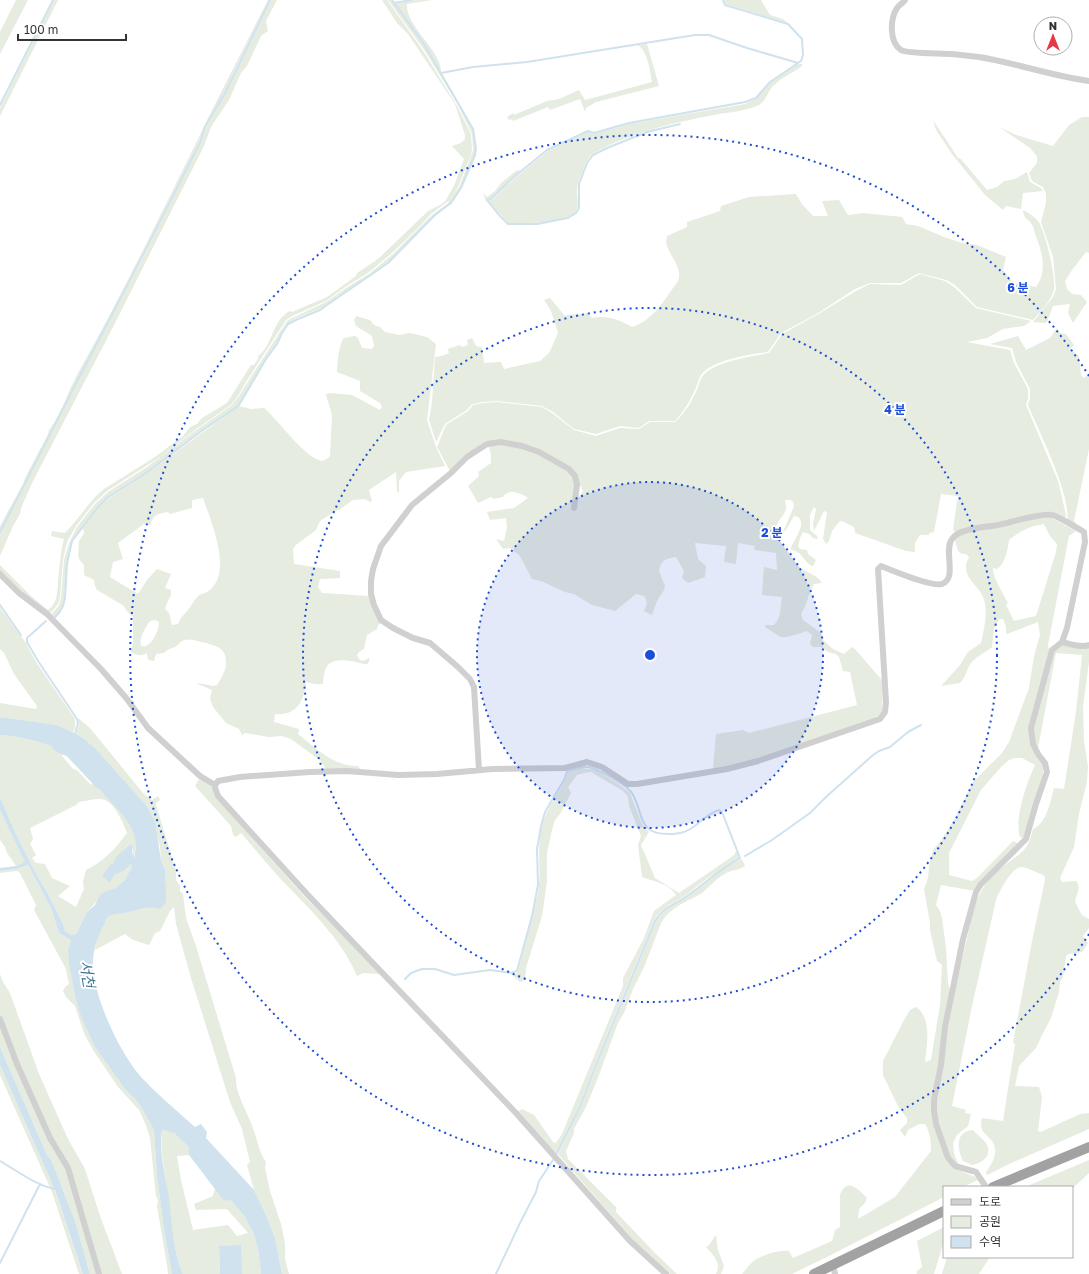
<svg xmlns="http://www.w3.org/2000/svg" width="1089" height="1274" font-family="'Golos Text','Noto Sans KR',sans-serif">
<rect width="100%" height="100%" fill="#fff"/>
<path fill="#e6ecdf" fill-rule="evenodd" d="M16,0H28L0,54V32Z
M54,0H58L0,116V108Z
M268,0H270C253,31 238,63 223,95C215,111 205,124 199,141L144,251L72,389L0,530V526L24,482C24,478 45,441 48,434L49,430C62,413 68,391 78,373C121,297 159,218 198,139L207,120Z
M271,0H277L266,21L268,31L261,36L247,66L241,73L229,100L211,127L204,146L110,333L33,481L21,508L20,514L13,526L0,556V533L73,389L146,252L200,142L206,128L224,96Z
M382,0H387L424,52L457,106L471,134L472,150L470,157L458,187L451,199L431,214L419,227L392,253L368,273L348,285L326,301L292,316L286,320L246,382L238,396L231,405L195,430L160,457L107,491L93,504L76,526L67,542L63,560L60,597L58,604L49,615L20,593L0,572V565L32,597L48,610C60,602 57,584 59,571C60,561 61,549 64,539L51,536L52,531L65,533C79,519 89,501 104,489L155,457L183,436L190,427L197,424L202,418L227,403L251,365H254L258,359V356C273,346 271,321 290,311L292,312L327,297L356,276L357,273L378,259L428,211L442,204L446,200L454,186L464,159L452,146L461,143L465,139V135L455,104L408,34L397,23Z
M388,0H391L424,44L473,130L476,149L473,162L467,176L464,175L473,150L472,134L458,105L425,51Z
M416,0H432L407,4C405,26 442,51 441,72L425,44L395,4Z
M724,0H761L770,15L783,19L788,23L726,4Z
M647,44L659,86L596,102L586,108L585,112L580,99L550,110L548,107L513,121L512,119L509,120L507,117L513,113L514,115L547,101L559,99L579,90L585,100L652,82C650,71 648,52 638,45Z
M798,64H803L801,67C792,73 781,78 773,86C768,91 766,101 759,105C748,111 722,113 709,116C672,123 627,134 594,153C588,157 585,164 583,171C580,177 577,184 577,191C577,197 579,204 577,209C572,224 522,224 508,223L489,201L492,200L515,178L548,151L588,132L594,134L629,124L745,104L756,99L771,82Z
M1082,117H1089V253L1086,252L1072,270L1065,281L1067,289L1072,294L1081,295L1087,302L1073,323L1068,313L1070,304L1053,306L1047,322L1044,323L1033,322L1053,297L1056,289L1053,257L1041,222L1046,203V194L1043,187L1032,181L1029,173L1037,163V156L1030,148L999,127L1016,135L1053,146L1069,125Z
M933,120L958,158L961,159L987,190L997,187L1004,181L1015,179L1027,172L1030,182L1041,188L1043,191L1023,193L1021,209L1006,206L1003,210L985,195L952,154L936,130Z
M517,170L521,171L491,198L486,201L483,193L487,197L495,191L501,183Z
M464,175L466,176L461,188L451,203L435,215L394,257L356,286L338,296L327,305C316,312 297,315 287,324C282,329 280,337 277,343L238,405L141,476L107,498L99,506L71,541L67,564L64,598L63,606L59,613L55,618L52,619L50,616L59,605L61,598L64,560L69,543L77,527L94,505L108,492L147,467L195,431L231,406L239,396L247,383L287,321L292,318L326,302L349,286L369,274L393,254L432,215L447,204L459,187Z
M796,194L802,204L813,216H828L822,201L839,200L848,215L863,213L902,217L906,224L918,226L944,237L962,243L977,245L1006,257L1003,270L1013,283L1036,287C1048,271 1042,251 1035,234C1034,231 1034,227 1032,225C1028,217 1024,221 1023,210C1029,213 1033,216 1038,221C1045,230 1056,277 1054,290C1051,301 1040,312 1033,320L977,307L955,285L946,280L919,273L901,283H870L855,289L815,315L781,333L768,352C752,354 711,360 701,375C698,380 697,387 694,392C689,402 683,413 675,421H649L639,428L620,426L596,434L574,429L553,412L542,406L497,401L483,402L472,404L467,410L445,424L436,442L429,420L432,402L435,357L442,356L449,353L448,349L460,345L462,347L468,345L467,340L472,338L476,346L482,347L484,363L501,362L504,369L540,361L549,353L558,333L551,311L544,300L550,298L565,316C572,313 580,315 588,313L592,318C608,315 617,319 632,327C654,320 665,299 678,281C683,268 671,258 667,246C666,243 666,240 667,236L687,227V222L720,211L721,206L749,197Z
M920,274L945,281L954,287L976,308L1031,321L1024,326L1003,329L987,338L967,342L1010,350L1014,363L1028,389V398L1026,405L1058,481L1066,515L1065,520L1052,513L1044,512L965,529L956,534L953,529L958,496L941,494L934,532L929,533V535H920L915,543V552L906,551L855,533L854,527L842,521L839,522L832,531L829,541L826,544L823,539L827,512L824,511L814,531L813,524L816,509L814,507L810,515V530L817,536L818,539L813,538L809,534L803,532L800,538L798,546L800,549L807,550L808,554L816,560L813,566C804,564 803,551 791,550V547C795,539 810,518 794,516L786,530L783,532L794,506L793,502L791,500H785C785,503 787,507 786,509C784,517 775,522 776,531C777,540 795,564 802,569C810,574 817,575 822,583L814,584C808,594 807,605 801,614L803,620L821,633L823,640L833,649L844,654L852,647L855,649L881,679L883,684L882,713L876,718C823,737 769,761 713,769L716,734L743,730L749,733L857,705L850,672L843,671L839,657L836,654L828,652L821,647H813L810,644L812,635L807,631C802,633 785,638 781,637C776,635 771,630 766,628L765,625H774C782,617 780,606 782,597L762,595L764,567L777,570L776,553L754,550L755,546L738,543L736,564L724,562L726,546L695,543L698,559L706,566L705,577L688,583L682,578L684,571L676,557C664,559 662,560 659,571L665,586L664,590L657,601L652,615L644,611C647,605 648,602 644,596L636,594L615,611L592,605L574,594L565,592L541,581L532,579L520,556L510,548L503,549L496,539L504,541L507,527L506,518L490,520L487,512L514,508L528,498C521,493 508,488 503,497L494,499L491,497L478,503L468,486L479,476L478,472L491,463V454L488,445C493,444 498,443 503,444C520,446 566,461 574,477C578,487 574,498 573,507H576L578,497L583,492L581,486H578C578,481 577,476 574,471C570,467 563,464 558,462C538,450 510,434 486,443C472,448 460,461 450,471L437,447L446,425L468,411L473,405L483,403L497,402L542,407L552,413L574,430L596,436L620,428L639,429L650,422H675C684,414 690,404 695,394C698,389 699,382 702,377C711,362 753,356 769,353L782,334L815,316L856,291L870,284L901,285Z
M356,316L370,320L374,325L380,327L385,332L399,335L410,333L427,337L436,344L427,420L436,447L445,466L406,472L399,481V492H397L396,472L369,490L372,501L370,502L365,499L353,500L340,509L334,512L320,521L316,530L296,545L293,549L294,564L340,571V578L320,579L318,587L322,593L369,596L381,623L378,625L377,629L367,635L364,649L359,652L357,655L359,659L362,661L370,658L368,664H364C352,661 331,655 325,670C324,674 323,679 323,684H315L306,682C304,701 297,716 275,714L274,722L299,729L298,734C317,749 333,766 358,766L362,771L326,770L321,761L291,739L282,736L269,737L245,733L242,735L239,729L226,723L213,707L210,698L212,690L198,684V683L213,686L217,685C221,679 227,669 226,662C226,648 217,646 206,643C199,642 192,638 185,640C180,641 178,645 175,647C170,649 168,649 164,653L156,654L154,661L148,660L147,653C141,656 137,656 131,652L133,642V617L126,610L124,606L97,590L95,586L94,580L84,575V565L79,559L78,555L79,541L84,533L83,528L100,506L108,499L142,477L239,406L251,409L264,408C277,419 305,457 319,460C324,462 327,459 330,456L332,416C331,408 327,401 326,394L330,393L352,395L380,410L382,407L380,403L360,391V381L337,372C337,364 339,344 344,338L355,336L358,338L362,348L372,349L374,346L372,336L356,326L354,320ZM203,498C211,521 232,570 211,589C208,593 202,593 198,596C195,599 193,603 191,606C186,613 181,616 178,624L172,625L169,613L165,609L167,603L171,595V590L165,588L171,574L157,569L147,580L138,594L110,577L113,562L123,559L118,543L144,524L150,525C154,514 157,514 168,512L170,514L192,508V500ZM155,620L159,622C159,631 151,649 141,646C139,636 145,629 150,621Z
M1057,328L1060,333L1066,334L1074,345L1070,349L1079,356L1081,375L1084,378L1089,373V449L1074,521L1078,526L1067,521C1072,497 1038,429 1028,405L1030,398V389L1016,362L1012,348L990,344L1018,336L1026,350L1050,338Z
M1043,517L1052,518L1076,531L1069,536L1048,645L1049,650L1029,725L1043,764V774L1025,839L1020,837C1014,819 1027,782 1035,765L1022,758H1015L1009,760L1001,767L981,790L949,853V875L972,881L977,878L1013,841L1020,844L975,891L941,885L936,905L940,911L942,918L946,948L948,983L950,990L934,1126L946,1161L953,1168L975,1177L978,1180L963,1187H944V1197L827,1257L792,1274H742C746,1270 750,1263 755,1260C764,1254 779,1250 789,1251L793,1258L832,1241L835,1230L840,1227V1195C847,1176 859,1190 867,1198L865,1203L859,1209L858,1219L895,1197L931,1151C931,1141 930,1132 925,1124H919L908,1130L905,1137L900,1130L907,1123V1118L899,1108L883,1075V1061L904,1020L910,1010L916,1007C932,1017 927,1046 925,1062L931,1060L940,1005L942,965L937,961L930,930V923L924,889L928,878L929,866L933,850L940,842L954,820L973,782L1002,753L1009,742L1029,688L1034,656L1040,635L1038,622L1007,634L1006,632V627L1003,619H999L994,629L992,647C985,653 974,657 969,666C966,672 965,678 960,683L941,686L960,665L968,652L981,643C984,628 989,612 983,597C978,585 965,580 966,565C966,562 968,560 969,557L966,554C957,555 957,547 955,540L962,533ZM1044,524L1050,536L1057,544L1056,552L1036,616L1014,621L1006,605L1008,603C1004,595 992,576 993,568L997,569C1005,564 1008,549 1009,540C1020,531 1030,526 1044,524Z
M0,608L26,643L36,662L75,719V728L73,733L57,725L0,717V703L36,709L37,706L14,674L4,653L0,649Z
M1060,645L1089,647V662L1083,706L1084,741L1088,767L1087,782L1079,814L1074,847L1060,878L1062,882L1076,881C1082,888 1076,894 1075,902L1082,915L1089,919V928L1083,936L1088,943L1082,952L1069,954L1066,956L1063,977L1060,982L1059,992L1051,1018L1043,1033L1036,1048L1019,1066L1015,1086L1039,1087L1042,1097L1038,1131L1041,1132L1080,1114L1089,1113V1129L1009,1164L987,1175L986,1172C993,1163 1000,1150 991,1140C984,1131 979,1132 982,1118L1003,1121L1015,1044L1013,1043L1032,941L1045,880V877L1043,875C1037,873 1027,867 1021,867C1011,868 999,892 996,900L972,1006L952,1106L966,1110L965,1113L971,1114L968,1126L957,1135L953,1143L954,1154L959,1165C946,1159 935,1121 936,1107C937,1091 941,1075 943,1059C949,1020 956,981 966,943C970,925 973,904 983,888C992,871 1010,863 1023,851C1029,845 1031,836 1033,829C1047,823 1050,802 1054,788L1064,789L1076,712L1082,655L1056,653L1038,748L1035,742L1034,728L1053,651Z
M78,718L90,728L143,793L152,800L158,796L160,800L156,803V805L176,871V880L180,886V891L183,894L186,918L196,946L236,1078C235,1093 248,1113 253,1128C257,1139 259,1152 266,1162L265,1168L270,1191L281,1224L285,1243V1259L289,1274H282L275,1238L266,1215L254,1190L247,1165L250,1162L242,1129L230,1102L191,978L176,924L174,907L170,911L160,931L155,933L149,945L133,940L125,934L95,950L97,937L108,917L115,913H124L145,907H152L166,888L165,870L161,860L160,846L146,805L96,749L82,737L76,734L79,725Z
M0,735C13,734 69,748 79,755C86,760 87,767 91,773C97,782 103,792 110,800C119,811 131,821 134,835C137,843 136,851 133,859V846L131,844C119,857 112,856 114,875L124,871L132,863V867L124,881L115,888L106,891L87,912L76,934L71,935L65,931L63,924L48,894L36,874L15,832L0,797ZM64,752C82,761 84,765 93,782L91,785L77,770L73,769L62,756ZM96,799C99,799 103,799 105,800C116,805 123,823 127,833C116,848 103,862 86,870L83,881L84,889L76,907L58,896L70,886L52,878L45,864L36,863L32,858L36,855L30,844L33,839L30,828L76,805L79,802Z
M581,768L596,770L616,782L630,793L642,824L649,832L641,845L655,878L679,893L730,858L735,854L736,850L739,857L705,880L683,897L669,905L657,915L654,920L594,1066L579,1107L558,1151L555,1153L518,1112L522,1109L534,1115L553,1142L556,1143L562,1134L623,986V978L644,938L654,911L676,895C670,884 653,881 642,877L638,845L641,836L629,806L628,796L623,791L591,772L584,773L577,775L568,787L571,793L560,814L555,820L552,830L547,853V882L542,916L526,968L525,980L520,982L511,974H516L518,972L538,893C542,870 536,848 542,825C547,806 561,792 568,773Z
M199,779L211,786L215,796L302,894L381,974L363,973L357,976C341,937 305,905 277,875C265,861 253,847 241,833L236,837L233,835L231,826L195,786Z
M0,810L26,862L16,866L7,853L5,847L0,840Z
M742,859L745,866C740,870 732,870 726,873C716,879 710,886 702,893C699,895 695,897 691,899C679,905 668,911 661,923L645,965L633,989L625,1011L618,1023L599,1075L586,1107L574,1129V1133L566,1151L568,1159L616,1207V1212L655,1253L677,1274H670L633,1240L558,1154L581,1107L596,1067L656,921C663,910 675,905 685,898C704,885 721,868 742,859Z
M28,865L51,908L59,933L71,940L68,951L75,996L115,1074L125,1089L138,1102L154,1130L157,1176L164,1230L172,1274H168L167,1265L157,1206L158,1200L156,1196L150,1138L146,1125L139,1110L118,1087L93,1050L84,1033L75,1006L66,997L63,991L65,987L69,984L66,969L34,910L36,905L20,873L17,871L0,873V871L16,869Z
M0,974L3,982L10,993L39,1074L68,1139L85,1169L100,1216L122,1274H100L69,1167L51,1138L18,1063L0,1015Z
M0,1025L66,1169L97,1274H90L75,1221L51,1159L47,1155L0,1047Z
M0,1065L54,1188L83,1274H79L52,1192L0,1075Z
M162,1130L174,1133L196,1154L211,1171L233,1203L245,1217L254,1234L258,1249L261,1274H242L240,1245L219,1247L220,1274H183C173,1249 171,1221 168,1195C165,1173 160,1152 162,1130ZM191,1155L215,1188L213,1196L194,1204L196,1210L227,1209L248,1233L237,1236L228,1225L193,1230L181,1180L177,1156Z
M973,1130C977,1135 984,1139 987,1145C992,1156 982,1163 972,1165L963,1161C957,1149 955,1131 973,1130Z
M1089,1160V1173L1072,1189V1187H1025Z
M944,1227V1241L934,1274H917L916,1272L922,1267L917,1241Z
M716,1235L718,1250L724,1266L721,1274H716C722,1263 713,1255 706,1247L709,1245Z
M947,1257H990L979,1274H942Z"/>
<path fill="#cfe2ee" d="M0,717L57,725L82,737L96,749L146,805L155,822L161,860L165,870L166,888V902L160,909C145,905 139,910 125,913C119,914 115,913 110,916C107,917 106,920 105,923C97,936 92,953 93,969C96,1002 120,1053 141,1077C158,1095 177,1111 195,1127L201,1124L207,1132L206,1138L254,1190L266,1215L275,1238L282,1274H261L258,1249L254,1234L245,1217L233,1203L211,1171L196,1154L174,1133L162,1130C159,1150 164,1171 168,1191C172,1219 172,1248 183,1274H172L164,1230L157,1176L154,1130L138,1102L125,1089L94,1045L81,1016L75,996L69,963L68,950L71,940L59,933L51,908L28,865L16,869L0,871V868L16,866L25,862L0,810V797L15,832L36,874L48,894L63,924L65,931L71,935L76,934L87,912L95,905L100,895L106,891L115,888L124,881L132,867L131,864L124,871L114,875L110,883L102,876L111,864H113L117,856L131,844L133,846L132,852L134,858C143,826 115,810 99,788C91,778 90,764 80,756C70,749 13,734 0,735Z
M0,1047L47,1155L51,1159L75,1221L90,1274H83L55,1190L53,1189L54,1188L0,1065Z
M241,1245L242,1274H220L219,1246Z"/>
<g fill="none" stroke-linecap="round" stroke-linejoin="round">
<path stroke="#cfe2ee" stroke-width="2" d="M394,3L412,0
M441,73L473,67L527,62L695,35H709L747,48L798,63
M0,105L53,0
M680,124L647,132L607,148L593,155L587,163L579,184V208L576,213L568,218L537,224H508L500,216L487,200L491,199L514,177L547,150L588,131L594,133L629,123L745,102L756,98L770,82L801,61L803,55L802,39L788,24L725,5L723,0
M0,532L73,389L145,251L200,142L205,127L224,95L270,0
M0,605L21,635
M55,617L59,613L63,606L65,598L67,564L72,541L99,506L107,498L142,476L203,430L234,409L239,405L266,359L277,344L282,333L288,324L298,319L320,310L327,305L388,263L435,215L451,203L461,188L475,155L476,149L473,129L424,44L392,0
M46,621L27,638V642L38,661L77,719L78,723L75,734
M745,856L772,840L810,813L826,797L873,755L879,751L890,747L908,732L921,725
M405,979L411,973L422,969H435L454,975L490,970L511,973L517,971L532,916L538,885L537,849L541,826L545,812L564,780L567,772C574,770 580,766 588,767C597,768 627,785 632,793C645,815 636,835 671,834C695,834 700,816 719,810L722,812L740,858C720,869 703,885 684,898C673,905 662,909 655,921L595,1067L580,1107L557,1153
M0,1161C16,1170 38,1187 56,1189
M0,1263L40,1184
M496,1274L520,1223L536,1192L539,1181L553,1160"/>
<path stroke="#cfe2ee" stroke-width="13" d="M58,745L71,751L101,783
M195,1152L227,1194"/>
<path stroke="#d0d0d0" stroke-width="6" d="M905,0C903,3 899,5 897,8C890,19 889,42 901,50C907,54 942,53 952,54C961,55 970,56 979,57C1016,63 1052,76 1089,81
M0,574L19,593L47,614L101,669L127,699L148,728L200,776L215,785
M1062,642C1070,644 1080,648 1089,645
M479,770L474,687L470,679L458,667L430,643L413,638L393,628L381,620L374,605L371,594V581L373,569L381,546L412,505L451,473L467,457L487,444L501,442L522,446L539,452L569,469L575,476L577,485L574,508
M0,1019L17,1064L50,1138L68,1168L99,1274
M833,1265L835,1274
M666,1274L630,1241L515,1112L307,894L218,796L215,788V785L218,781L240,777L310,772L347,771L398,775L437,774L493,769L565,768L587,762L602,767L628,784H637L727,769L758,761L880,719L885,712L886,702L878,569L881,566C894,571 931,587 942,584C958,578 943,551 952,539C955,535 960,532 965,531C976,527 987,527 998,525C1012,522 1039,513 1052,515C1058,516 1077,528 1084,532L1085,542L1067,628L1062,642L1052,650L1031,728L1033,744L1038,754L1045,763L1047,772L1036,804L1026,839L981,884L976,892L963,939L945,1027L941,1065L934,1100V1111L936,1124L948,1158L955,1166L976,1172L986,1187"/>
<path stroke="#a2a2a2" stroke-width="10" d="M993,1187L1089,1147
M814,1274L944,1211"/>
</g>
<circle cx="650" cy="655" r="173" fill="#1d4ed8" fill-opacity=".12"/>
<g fill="none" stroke="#1d4ed8" stroke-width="2" stroke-dasharray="2 4">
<circle cx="650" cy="655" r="173"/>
<circle cx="650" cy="655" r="347"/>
<path d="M1089 934A520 520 0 1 1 1089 376"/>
</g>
<g text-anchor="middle" stroke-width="4" stroke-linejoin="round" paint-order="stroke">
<g font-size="15" font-style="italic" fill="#3f7597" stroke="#fff">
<text transform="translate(87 974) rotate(81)" y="5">서천</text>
</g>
</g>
<circle cx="650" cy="655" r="6" fill="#1d4ed8" stroke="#fff" stroke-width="2"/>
<g font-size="12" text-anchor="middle" font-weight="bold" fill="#1d4ed8" stroke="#fff" stroke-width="4" stroke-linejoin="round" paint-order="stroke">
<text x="1018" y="292">6 분</text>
<text x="895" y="414">4 분</text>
<text x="772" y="537">2 분</text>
</g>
<rect x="943" y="1186" width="130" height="72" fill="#ffffff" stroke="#adadad"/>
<rect x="951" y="1199" width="20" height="6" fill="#d0d0d0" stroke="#adadad"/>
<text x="979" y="1206" font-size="12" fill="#333333">도로</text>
<rect x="951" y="1216" width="20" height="12" fill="#e6ecdf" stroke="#adadad"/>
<text x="979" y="1226" font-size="12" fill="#333333">공원</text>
<rect x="951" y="1236" width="20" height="12" fill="#cfe2ee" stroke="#adadad"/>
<text x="979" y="1246" font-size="12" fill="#333333">수역</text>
<g transform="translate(1053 36)"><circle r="19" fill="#ffffff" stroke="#adadad"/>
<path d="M0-3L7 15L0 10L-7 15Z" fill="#e63946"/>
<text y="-6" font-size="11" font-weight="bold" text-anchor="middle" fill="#333333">N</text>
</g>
<path d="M18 34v6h108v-6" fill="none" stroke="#333333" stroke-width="2"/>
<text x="24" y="34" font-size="12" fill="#333333" stroke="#ffffff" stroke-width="3" paint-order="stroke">100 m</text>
</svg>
